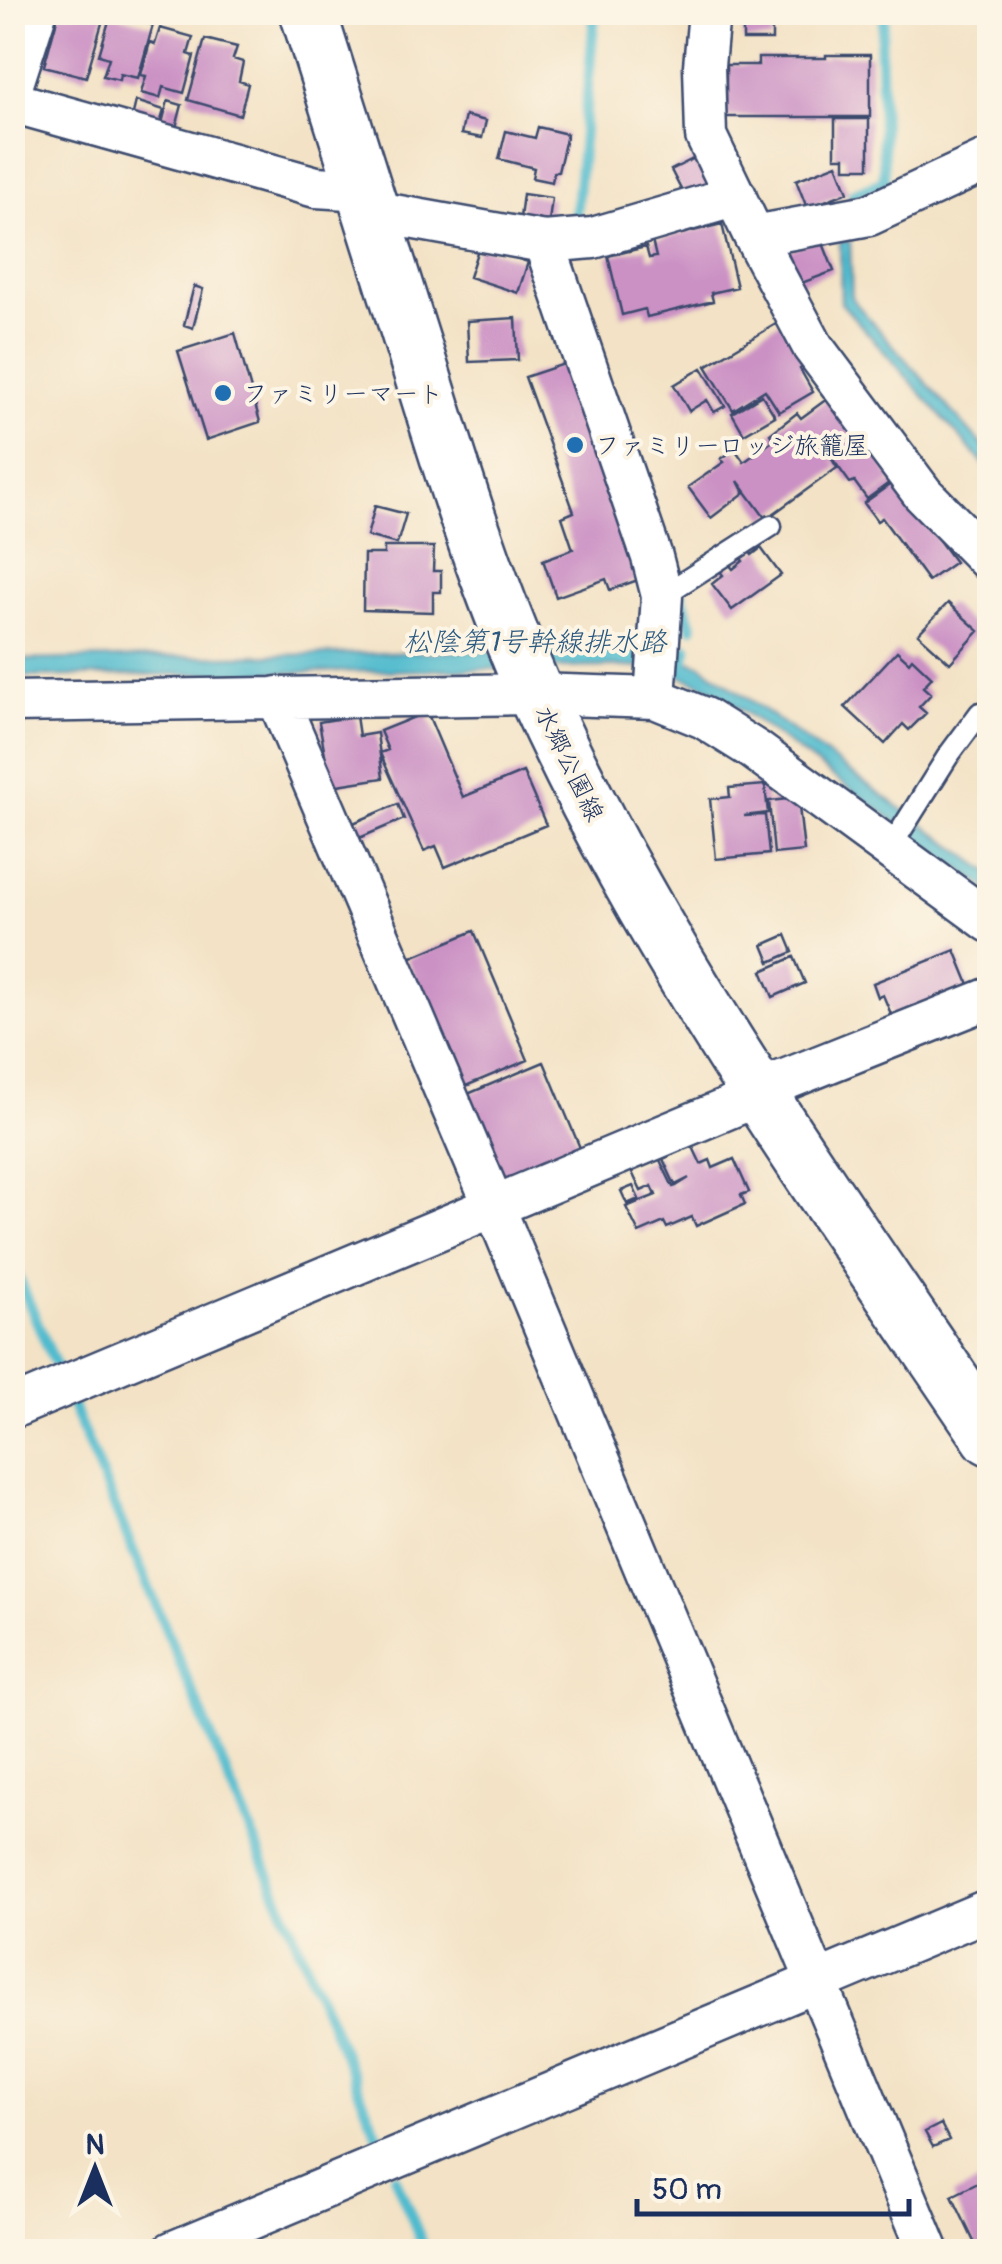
<svg xmlns="http://www.w3.org/2000/svg" width="1002" height="2264" font-family="Pangolin,'Klee One',sans-serif">
<rect width="100%" height="100%" fill="#fcf5e5"/>
<filter id="ink" filterUnits="userSpaceOnUse"><feTurbulence type="fractalNoise" baseFrequency=".01" numOctaves="2"/><feDisplacementMap in="SourceGraphic" scale="20" xChannelSelector="R" yChannelSelector="G"/><feConvolveMatrix kernelMatrix="1 2 1 2 8 2 1 2 1" color-interpolation-filters="sRGB"/></filter>
<filter id="wash" filterUnits="userSpaceOnUse"><feTurbulence type="fractalNoise" baseFrequency=".0048" numOctaves="4" result="noise"/><feDisplacementMap in="SourceGraphic" scale="40" xChannelSelector="R" yChannelSelector="G"/><feGaussianBlur stdDeviation="2.25" result="paint"/><feColorMatrix in="noise" values="0 0 0 0 0 0 0 0 0 0 0 0 0 0 0 0 0 1.4 0 .05"/><feComposite in="paint" operator="in"/></filter>
<g filter="url(#wash)">
<rect width="100%" height="100%" fill="#f3e2c5"/>
<path fill="#51bbce" stroke="#367596" stroke-width="2.5" d="M840,241H850L852,299L989,453V470L841,303Z
M494,651H646L670,654L703,666L989,872V890L717,692C657,660 622,667 557,668L13,677L12,660Z"/>
<g fill="none" stroke-linecap="round" stroke-linejoin="round">
<path stroke="#51bbce" stroke-width="11" d="M853,194L884,181L880,50L885,12
M575,221L595,12
M681,594L692,627
M682,668L687,648
M12,1263L58,1371
M70,1400L381,2143
M395,2177L426,2252"/>
</g>
<g id="blocks">
<path fill="#cb91c4" d="M59,12L105,13L86,77L44,66Z
M111,14L153,25L138,78L120,74L119,80L103,76L109,58L99,55Z
M743,23H772V40H743Z
M160,28L193,37L188,54L194,56L184,93L163,87L160,98L141,93L146,76L141,75L150,42L155,44Z
M205,39L237,47L233,59L243,62L239,81L248,84L240,115L188,100Z
M826,55H870V117H726V65H758V58H826Z
M136,101L164,110L159,127L132,118Z
M168,101L182,105L175,131L161,127Z
M465,116L486,121L482,138L461,134Z
M835,119H869V168H845V157H835Z
M538,127L567,134L558,172H554L552,182L532,178L534,168L499,159L506,131L535,138Z
M697,157L712,186L686,199L671,170Z
M837,164L848,192L807,208L796,180Z
M523,194L552,198L549,222L520,218Z
M722,224L737,287L711,293L713,301L647,317L645,309L622,315L608,256L646,247L649,258L656,257L652,241Z
M821,238L834,271L799,284L787,251Z
M479,246L528,262L518,293L469,277Z
M194,286L203,289L193,328L184,325Z
M516,318L518,360L469,362L467,321Z
M781,321L807,365L800,369L813,392L779,412L765,390L733,410L706,366Z
M235,333L260,422L206,440L178,351Z
M570,362L643,565L633,569L638,580L610,590L606,579L556,597L543,560L573,549L562,517L574,512L525,377Z
M702,368L725,406L714,412L707,400L689,411L674,385Z
M835,393L893,480L867,499L854,481L850,483L829,454L837,468L766,519L738,481L744,493L711,518L688,487L724,462L721,459L735,449L744,462L774,440L770,434L797,413L801,418Z
M762,395L775,416L744,434L732,413Z
M895,481L955,562L928,581L882,518L877,521L864,503Z
M375,506L406,514L397,544L367,536Z
M384,547H434L433,571H441V592H433V612L363,610L364,554H384Z
M761,548L781,575L732,610L712,584L723,575L719,570L728,563L733,569L743,561L739,556L748,550L752,555Z
M948,603L979,631L950,663L918,634Z
M897,651L909,662L912,658L932,677L923,687L931,694L919,707L926,713L909,730L903,724L885,744L845,707Z
M427,712L463,797L523,772L546,825L445,867L436,846L424,851L380,753L388,750L380,731Z
M356,716L359,736L377,733L383,778L331,786L319,722Z
M765,785L768,813L744,816L765,815L769,854L716,859L710,799L730,797L729,788Z
M798,798L804,851L774,854L769,801Z
M398,804L404,819L357,839L351,824Z
M474,931L528,1060L461,1088L407,959Z
M786,935L793,952L770,962L763,945Z
M955,950L971,989L894,1021L883,995L878,997L873,983Z
M794,957L805,983L773,997L762,971Z
M544,1062L583,1155L503,1189L463,1096Z
M692,1145L701,1164L710,1160L713,1168L734,1159L749,1192L741,1195L745,1204L696,1226L692,1217L667,1228L664,1222L639,1233L626,1207L656,1195L652,1186L641,1191L630,1168L658,1156L673,1187L676,1186L689,1178L675,1185L663,1159Z
M633,1186L639,1199L627,1204L621,1191Z
M941,2124L949,2140L933,2147L925,2132Z
M986,2179L990,2185V2252H979L952,2196Z"/>
</g>
</g>
<g filter="url(#ink)">
<use href="#blocks" fill-opacity="0" stroke="#3b4a6d" stroke-width="2.5"/>
<g fill="none" stroke-linecap="round" stroke-linejoin="round">
<g stroke="#3b4a6d" stroke-width="25">
<path id="service" d="M662,596L771,526
M890,848L948,756L980,713"/>
</g>
<g stroke="#3b4a6d" stroke-width="45">
<path id="minor" d="M709,12L704,66L706,136L754,236L813,347L923,494L990,562
M12,87L36,12
M12,102L316,187L365,190
M371,211L544,242L593,238L736,196
M754,236L869,215L990,159
M544,242L652,557L662,596L655,698
M277,697L494,1206L929,2252
M12,702L535,694L655,698L704,718L755,750L990,922
M757,1091L990,998
M12,1408L760,1095
M172,2252L990,1909"/>
</g>
<g stroke="#3b4a6d" stroke-width="60">
<path id="primary" d="M308,12C344,124 379,236 414,348C450,465 486,583 536,695C655,959 828,1197 990,1437"/>
</g>
<use href="#service" stroke="#fff" stroke-width="20"/>
<use href="#minor" stroke="#fff" stroke-width="40"/>
<use href="#primary" stroke="#fff" stroke-width="55"/>
</g>
</g>
<g fill="#1f6fb2" stroke="#fcf5e5" stroke-width="4">
<circle cx="223" cy="393" r="10"/>
<circle cx="575" cy="445" r="10"/>
</g>
<g text-anchor="middle" stroke-width="8" stroke-linejoin="round" paint-order="stroke">
<g font-size="25" fill="#1b2f5e" stroke="#fcf5e5" text-anchor="start">
<text x="243" y="402">ファミリーマート</text>
<text x="595" y="454">ファミリーロッジ旅籠屋</text>
</g>
<g font-size="25" fill="#1b2f5e" stroke="#fcf5e5">
<text transform="translate(570 763) rotate(64)" y="9">水郷公園線</text>
</g>
<g font-size="28" font-style="italic" fill="#2b5980" stroke="#fcf5e5">
<text x="535" y="651">松陰第1号幹線排水路</text>
</g>
</g>
<rect width="1002" height="2264" fill="none" stroke="#fcf5e5" stroke-width="50"/>
<g transform="translate(95 2169)" stroke="#fcf5e5" stroke-width="8" paint-order="stroke">
<path d="M0-8L18 38L0 25L-18 38Z" fill="#1b2f5e"/>
<text y="-15" font-size="28" font-weight="bold" text-anchor="middle" fill="#1b2f5e">N</text>
</g>
<path d="M637 2199v15h272v-15" fill="none" stroke="#1b2f5e" stroke-width="5"/>
<text x="652" y="2199" font-size="30" fill="#1b2f5e" stroke="#fcf5e5" stroke-width="8" paint-order="stroke">50 m</text>
</svg>
